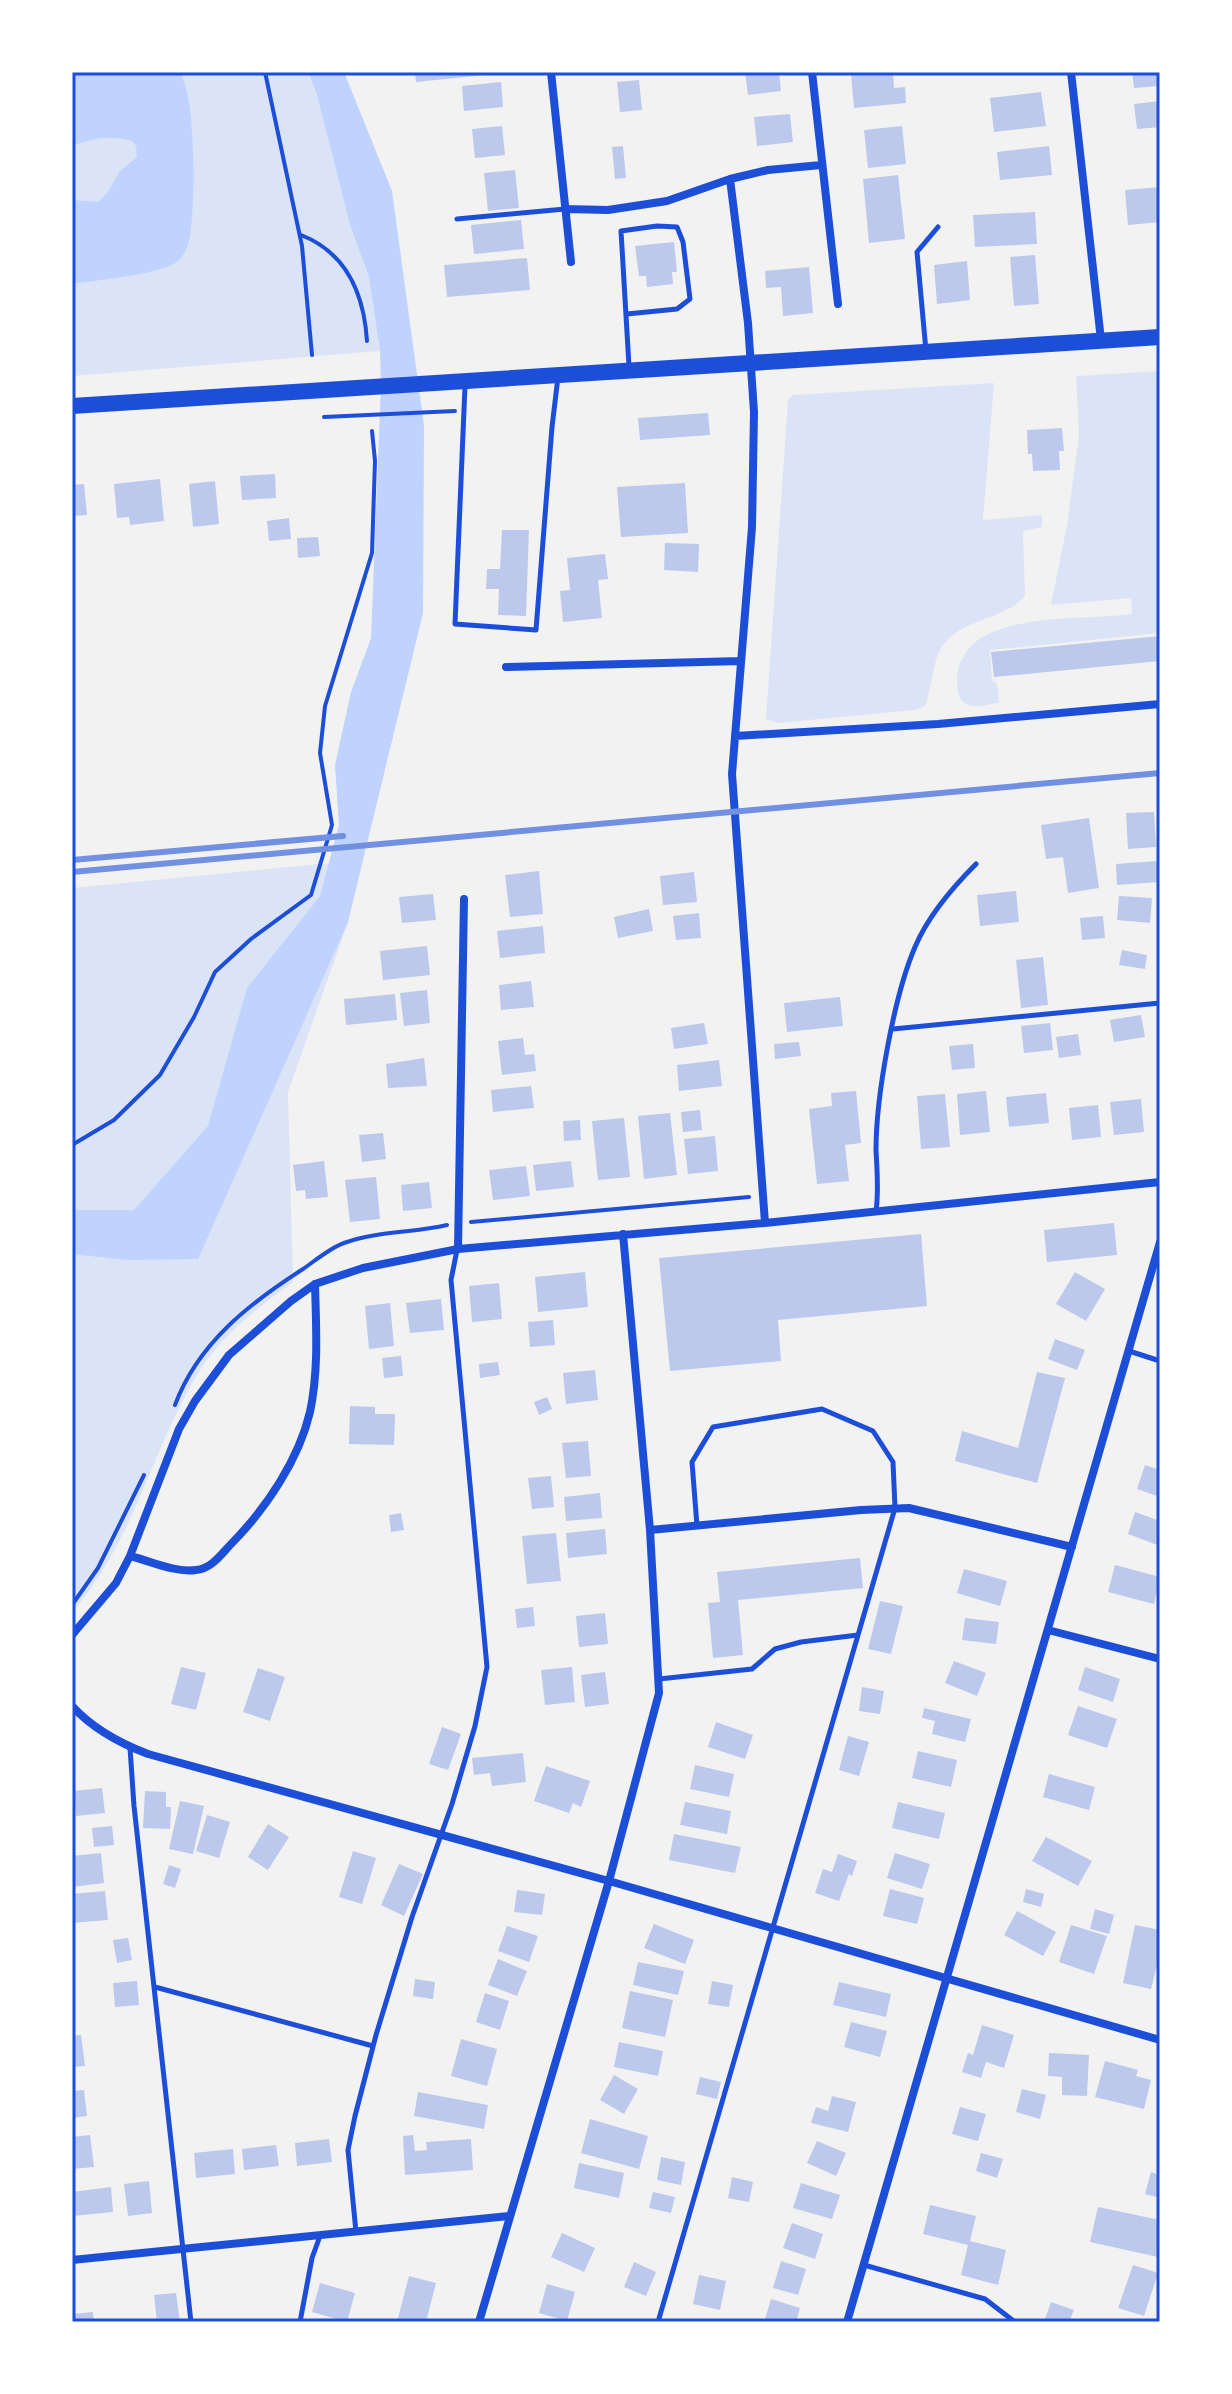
<svg xmlns="http://www.w3.org/2000/svg" width="1232" height="2394" font-family="Arial,sans-serif">
<rect width="100%" height="100%" fill="#f2f2f2"/>
<path fill="#dbe4f7" d="M72,72H308L317,95L350,225L369,277L380,351L72,376Z
M1160,371V633L990,650L992,680L997,684L999,703C990,704 977,708 968,705C962,702 959,698 958,691C953,668 965,646 986,635C1030,614 1085,620 1132,614L1131,598L1051,605L1067,525L1079,435L1076,376Z
M994,383L983,520L1042,515V527L1023,531L1025,596C1004,621 957,618 940,650C932,666 932,689 925,706L915,710L778,723L766,719L788,400L793,395Z
M361,860L348,922L288,1092L293,1282C255,1310 218,1338 194,1380C149,1457 133,1543 72,1612V888Z"/>
<path fill="#bfd3fe" d="M72,72H179C197,95 195,206 190,237C188,247 184,257 175,263C156,275 97,280 72,284V200L98,202L108,192L120,171L137,157L136,146L132,141C110,135 93,138 72,146Z
M308,72H344L392,191L424,426L423,613L348,922L198,1259L127,1260L72,1254V1210H134L208,1126L247,988L320,896L339,825L335,765L351,692L371,638L381,386L380,351L369,277L350,225L317,95Z"/>
<path fill="#bdc9ec" d="M415,72H495V74L416,82Z
M745,72H779L781,91L748,95Z
M870,72H893L894,88L905,87L906,103L854,108L851,74Z
M1132,72H1160V86L1134,88Z
M639,80L642,110L620,112L617,82Z
M501,82L503,107L464,111L462,86Z
M1041,92L1046,126L994,132L990,98Z
M1160,101V127L1137,129L1134,104Z
M790,114L793,142L757,146L754,117Z
M502,126L505,155L475,158L472,129Z
M902,126L906,164L868,168L864,130Z
M623,146L626,178L615,179L612,147Z
M1049,146L1052,175L1000,180L997,152Z
M515,170L519,208L488,211L484,173Z
M898,175L905,239L869,243L863,179Z
M1160,187V222L1128,225L1125,190Z
M1035,212L1037,244L975,247L973,215Z
M521,220L524,249L474,254L471,225Z
M674,242L677,272H672L673,284L647,287L646,276H639L635,246Z
M1035,255L1039,304L1014,306L1010,257Z
M527,258L530,290L447,297L444,265Z
M967,261L970,300L937,304L934,265Z
M809,267L813,313L783,316L781,287L766,288L765,271Z
M708,413L710,435L640,440L638,418Z
M1062,428L1064,451H1059L1060,470L1033,471L1032,454H1028L1027,430Z
M275,474L276,498L242,500L240,476Z
M160,479L164,521L130,525L129,517L117,518L114,484Z
M215,481L219,524L193,527L189,484Z
M685,483L688,533L621,537L617,487Z
M84,484L87,515L72,516V485Z
M289,518L291,539L269,541L267,521Z
M502,530H529L526,616L498,615L499,589H486L487,569H500Z
M318,537L320,556L298,558L297,538Z
M665,543L699,544L698,572L664,570Z
M605,554L608,579L598,580L602,618L563,622L560,591L570,590L567,558Z
M1160,636V661L994,677L991,652Z
M1154,812L1156,847L1128,849L1126,813Z
M1089,818L1099,888L1068,893L1063,857L1046,859L1041,825Z
M1157,861L1159,882L1117,885L1116,864Z
M539,871L543,914L510,917L505,875Z
M694,872L697,902L663,905L660,876Z
M1016,891L1019,922L980,926L977,895Z
M433,894L436,920L402,923L399,897Z
M1119,896L1152,898L1150,923L1117,920Z
M649,909L653,931L618,938L614,917Z
M699,913L701,938L676,940L673,916Z
M1103,916L1105,938L1082,940L1080,918Z
M543,926L545,953L500,958L497,931Z
M427,946L430,975L383,980L380,951Z
M1122,950L1147,955L1145,969L1119,965Z
M1043,957L1048,1005L1021,1008L1016,960Z
M531,981L534,1007L501,1010L499,985Z
M427,990L430,1023L404,1026L400,993Z
M395,994L397,1020L346,1025L344,999Z
M840,997L843,1026L787,1032L784,1003Z
M1141,1015L1145,1037L1114,1042L1110,1020Z
M704,1023L708,1044L674,1049L671,1028Z
M1050,1023L1053,1050L1024,1053L1021,1026Z
M1078,1034L1081,1055L1059,1058L1056,1037Z
M523,1038L525,1055L534,1054L536,1071L502,1075L498,1041Z
M799,1042L801,1056L775,1059L774,1044Z
M973,1044L975,1068L952,1070L949,1046Z
M424,1058L427,1086L388,1088L386,1064Z
M719,1060L722,1086L679,1091L677,1065Z
M531,1086L534,1108L493,1112L491,1090Z
M856,1091L861,1143L845,1145L849,1181L817,1184L809,1109L832,1106L831,1093Z
M986,1091L990,1132L960,1135L957,1094Z
M1046,1093L1049,1123L1009,1127L1006,1097Z
M945,1094L950,1147L921,1149L917,1096Z
M1141,1099L1144,1132L1114,1135L1110,1102Z
M1098,1105L1101,1137L1072,1140L1069,1108Z
M700,1110L702,1130L683,1132L681,1112Z
M670,1113L677,1175L644,1179L638,1116Z
M624,1118L630,1177L598,1180L592,1121Z
M580,1120L581,1140L564,1141L563,1121Z
M383,1133L386,1159L362,1162L359,1135Z
M715,1136L718,1171L688,1174L684,1139Z
M324,1161L328,1197L306,1199L305,1190L296,1191L293,1165Z
M571,1161L574,1187L536,1191L533,1165Z
M526,1166L530,1196L493,1200L489,1170Z
M376,1177L380,1219L350,1222L345,1180Z
M429,1182L432,1208L403,1211L401,1185Z
M1114,1223L1117,1255L1047,1262L1044,1230Z
M921,1234L927,1306L778,1320L781,1361L670,1371L659,1258Z
M585,1272L588,1307L538,1312L535,1277Z
M1075,1272L1105,1289L1086,1321L1056,1304Z
M499,1283L502,1319L472,1322L469,1286Z
M441,1299L444,1330L410,1333L406,1303Z
M390,1303L394,1346L369,1349L365,1306Z
M553,1320L555,1345L530,1347L528,1322Z
M1055,1339L1085,1350L1077,1370L1048,1359Z
M401,1356L403,1376L384,1378L382,1358Z
M498,1362L500,1375L480,1378L479,1364Z
M595,1370L598,1400L566,1404L563,1373Z
M1037,1372L1065,1378L1037,1483L955,1461L962,1431L1018,1448Z
M547,1397L552,1409L539,1415L534,1402Z
M350,1406L375,1407V1414H395L394,1445L349,1444Z
M588,1441L591,1476L566,1478L562,1443Z
M1145,1465L1160,1470V1497L1137,1489Z
M551,1476L554,1507L532,1509L528,1478Z
M600,1493L602,1518L566,1521L564,1497Z
M1135,1512L1160,1521V1546L1128,1534Z
M401,1513L404,1530L391,1532L389,1515Z
M605,1529L607,1554L568,1558L566,1533Z
M556,1533L561,1581L527,1584L522,1536Z
M860,1558L863,1588L738,1600L743,1655L713,1658L708,1603L720,1602L717,1572Z
M1115,1565L1160,1577L1154,1604L1108,1592Z
M964,1569L1007,1581L1000,1606L957,1593Z
M880,1601L903,1606L891,1654L868,1649Z
M533,1607L535,1626L517,1628L515,1609Z
M605,1613L608,1644L579,1647L576,1616Z
M965,1618L999,1622L996,1644L962,1640Z
M954,1661L986,1673L977,1696L945,1683Z
M181,1667L206,1673L196,1710L171,1704Z
M572,1667L575,1702L545,1705L541,1670Z
M1085,1667L1120,1679L1113,1702L1078,1690Z
M258,1668L285,1677L270,1721L243,1712Z
M605,1672L609,1704L585,1707L581,1675Z
M862,1687L884,1691L880,1714L859,1711Z
M1078,1706L1117,1719L1107,1748L1068,1735Z
M924,1708L971,1719L965,1742L932,1734L935,1721L922,1718Z
M716,1722L753,1735L745,1759L708,1747Z
M442,1727L461,1734L448,1770L429,1764Z
M848,1736L869,1742L859,1776L839,1770Z
M918,1751L957,1760L951,1787L912,1778Z
M523,1753L526,1782L492,1786L490,1773L474,1775L472,1758Z
M695,1765L734,1774L729,1797L690,1789Z
M546,1766L590,1781L581,1807L573,1803L569,1813L534,1801Z
M1049,1774L1095,1787L1089,1810L1043,1797Z
M102,1788L105,1813L76,1816L74,1791Z
M145,1791L166,1792V1807H171L170,1829L143,1828Z
M180,1801L204,1806L193,1854L169,1849Z
M685,1802L731,1811L727,1834L680,1825Z
M898,1802L945,1813L939,1839L892,1828Z
M207,1815L230,1822L219,1858L196,1851Z
M268,1824L289,1837L268,1870L248,1857Z
M112,1826L114,1845L94,1847L92,1828Z
M674,1834L741,1847L735,1873L669,1860Z
M1046,1837L1092,1861L1078,1886L1032,1861Z
M353,1851L376,1858L362,1904L339,1897Z
M101,1853L104,1883L72,1887V1856Z
M895,1853L930,1864L922,1889L887,1878Z
M838,1854L857,1861L852,1876L849,1874L839,1901L815,1893L823,1869L832,1872Z
M399,1864L423,1874L404,1916L381,1905Z
M169,1865L181,1869L175,1888L163,1884Z
M890,1889L924,1898L917,1924L883,1916Z
M1026,1889L1044,1894L1041,1907L1023,1902Z
M517,1890L545,1894L542,1915L514,1912Z
M105,1891L108,1920L72,1923V1894Z
M1095,1909L1114,1915L1109,1934L1090,1929Z
M1017,1911L1056,1932L1043,1956L1004,1935Z
M654,1924L694,1940L685,1964L644,1948Z
M1071,1925L1107,1936L1094,1974L1059,1962Z
M1135,1925L1160,1930V1953L1151,1989L1123,1983Z
M507,1926L538,1936L529,1962L498,1951Z
M128,1938L132,1960L117,1963L113,1940Z
M498,1959L527,1971L517,1996L488,1985Z
M638,1962L684,1971L678,1995L633,1985Z
M415,1979L435,1982L433,1999L413,1996Z
M137,1981L139,2005L115,2007L113,1983Z
M712,1981L733,1985L729,2007L708,2004Z
M839,1982L891,1994L886,2017L833,2005Z
M630,1991L673,2000L665,2037L622,2028Z
M485,1993L509,2001L500,2030L476,2022Z
M851,2022L887,2031L880,2057L844,2047Z
M982,2025L1014,2035L1004,2068L986,2062L981,2078L962,2072L968,2053L973,2055Z
M81,2035L85,2066L72,2067V2036Z
M461,2039L497,2049L487,2086L451,2076Z
M619,2042L663,2051L658,2076L614,2067Z
M1049,2053L1089,2055L1087,2096L1062,2095V2077L1048,2076Z
M1105,2061L1138,2070L1136,2076L1151,2080L1144,2109L1095,2097Z
M614,2075L638,2089L624,2114L600,2100Z
M700,2077L721,2082L717,2099L696,2094Z
M1022,2089L1046,2095L1040,2119L1016,2112Z
M84,2090L87,2116L72,2118V2091Z
M418,2092L488,2105L484,2129L414,2116Z
M832,2096L856,2102L848,2132L811,2123L816,2107L828,2111Z
M960,2107L986,2114L978,2141L952,2134Z
M590,2119L648,2136L639,2169L581,2153Z
M90,2135L94,2167L72,2169V2137Z
M413,2135L415,2151L427,2150L426,2142L471,2139L473,2170L405,2175L403,2136Z
M329,2139L332,2162L297,2166L295,2143Z
M817,2141L846,2153L836,2176L807,2163Z
M276,2145L279,2166L244,2170L242,2149Z
M233,2149L235,2174L196,2178L194,2153Z
M981,2153L1003,2159L997,2178L976,2171Z
M661,2157L685,2162L681,2185L657,2180Z
M579,2163L624,2173L619,2198L574,2188Z
M1151,2172L1160,2175V2198L1145,2194Z
M732,2177L753,2182L749,2202L728,2198Z
M149,2181L152,2213L128,2216L124,2184Z
M801,2183L840,2195L832,2219L793,2208Z
M111,2187L113,2212L73,2216L72,2192Z
M653,2192L675,2197L671,2213L649,2208Z
M930,2205L976,2216L970,2241L1006,2250L998,2285L961,2275L968,2245L923,2234Z
M1098,2207L1160,2220L1158,2257L1090,2242Z
M792,2223L823,2234L815,2259L783,2248Z
M562,2233L595,2248L584,2272L551,2257Z
M781,2261L806,2269L798,2295L773,2288Z
M634,2262L656,2272L646,2296L624,2287Z
M1133,2265L1158,2273L1144,2316L1118,2308Z
M699,2275L726,2281L720,2310L693,2304Z
M409,2276L436,2283L426,2322H397Z
M320,2283L355,2293L347,2322L312,2312Z
M547,2284L575,2292L567,2321L539,2313Z
M176,2293L180,2322H157L154,2295Z
M771,2299L800,2308L796,2322L765,2319Z
M1051,2302L1074,2310L1069,2322H1044Z
M93,2312L94,2322H72V2314Z"/>
<g fill="none" stroke-linecap="round" stroke-linejoin="round">
<path stroke="#1d4ed8" stroke-width="4" d="M265,72L302,246L312,355
M301,235C347,253 364,295 367,341
M324,417L455,411
M72,1145L114,1120L160,1075L194,1017L215,972L251,939L311,895L332,825L320,753L325,706L372,553L375,461L372,431
M471,1222L749,1197
M175,1405C198,1343 250,1303 303,1269C316,1260 330,1248 344,1243C377,1231 413,1233 447,1225
M72,1605L98,1568L144,1475"/>
<path stroke="#1d4ed8" stroke-width="5" d="M457,219L565,209
M627,314L677,309L690,299L683,242L677,227L657,226L621,231L629,366
M926,351L917,252L938,227
M465,386L455,624L536,630L552,427L558,377
M893,1029L1160,1003
M876,1211C879,1190 877,1171 876,1150C876,1096 894,996 915,947C928,916 953,887 976,864
M1129,1351L1160,1361
M659,1679L752,1669L775,1649L801,1642L858,1635
M130,1748L134,1806L191,2322
M155,1987L373,2046
M356,2232L348,2150L355,2116L376,2035L412,1917L452,1804L475,1726L487,1667L451,1280L457,1250
M864,2265L985,2299L1015,2322
M300,2322L312,2258L320,2236
M658,2322L895,1508L893,1462L873,1431L822,1409L713,1427L692,1462L697,1526"/>
<path stroke="#1d4ed8" stroke-width="8" d="M551,72L571,262
M812,72L838,304
M1071,72L1101,340
M730,179L748,323L754,412L752,527L732,774L765,1223
M566,209L608,210L667,201L730,179L768,170L821,165
M506,667L741,661
M735,736L938,724L1160,704
M458,1249L464,899
M650,1530L861,1510L909,1508L1072,1547
M130,1556C150,1561 175,1573 196,1570C212,1569 222,1553 233,1542C267,1507 299,1459 310,1412C319,1370 316,1325 315,1284
M1048,1630L1160,1659
M72,1635L116,1583L130,1556L179,1429L195,1401L229,1355L291,1301L315,1284L363,1268L458,1249L765,1223L1160,1182
M72,1706C93,1729 119,1743 148,1754L609,1881L1160,2040
M72,2260L509,2216
M479,2322L609,1881L659,1693L650,1530L623,1234
M847,2322L1160,1242"/>
<path stroke="#1d4ed8" stroke-width="16" d="M72,406L1160,337"/>
<path stroke="#7290e2" stroke-width="6" d="M72,860L343,836
M72,872L1160,773"/>
</g>
<rect width="1232" height="2394" fill="none" stroke="#ffffff" stroke-width="148"/>
<rect x="74" y="74" width="1084" height="2246" fill="none" stroke="#1d4ed8" stroke-width="3"/>
</svg>
